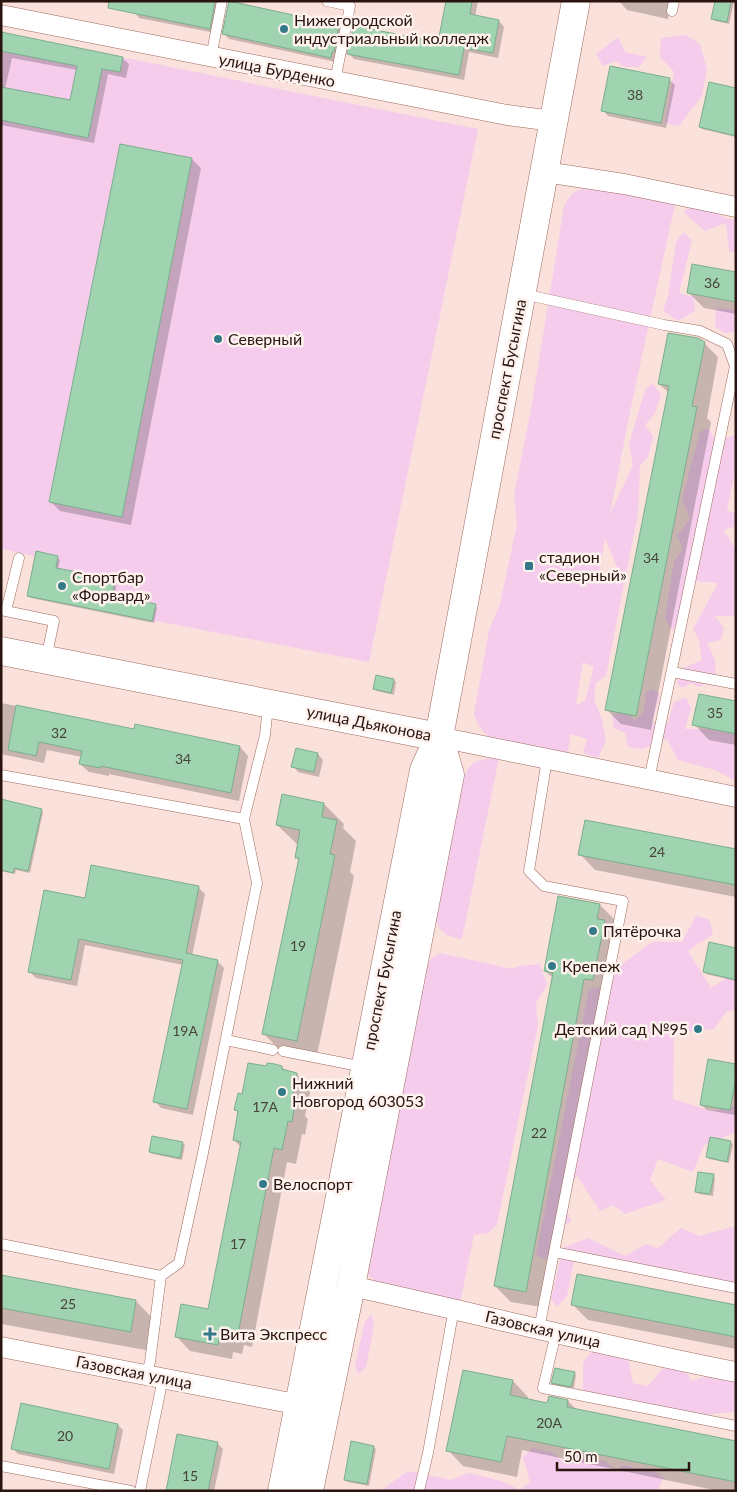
<svg xmlns="http://www.w3.org/2000/svg" width="737" height="1492" font-family="Lato,sans-serif">
<rect width="100%" height="100%" fill="#fae1db"/>
<path fill="#f5cceb" fill-rule="evenodd" d="M1,33L478,129L369,662L27,596L35,556L1,549Z
M686,35L700,44L707,70L702,96L679,126L665,123L674,72L660,57L661,38Z
M618,37L625,52L647,57L639,67H625L615,61L603,66L596,54Z
M591,187L675,204L632,402L610,514L633,465L629,444L645,390L652,383L661,394L655,413L645,425L653,436L648,457L640,466L638,514L606,676L596,683L594,700L602,719L606,741L598,758L583,753L587,739L571,734L567,756L493,740C483,733 478,726 474,714L489,630L500,604L517,524L514,496L532,403L564,206C572,192 575,189 591,187ZM605,538L617,567L606,583H597ZM583,662L594,667L585,701L576,705Z
M703,206L725,218L736,220V252H729L726,223L705,231L684,213L686,209Z
M683,232L692,240L679,293L694,297L695,311L678,321L663,311L668,296L676,242Z
M716,308L736,310V332L724,333L715,326Z
M708,428L716,441L736,435V467L727,510L736,514V526L724,530L736,550V616H715L724,628L721,640L707,643L715,660L716,679L699,687L691,683L682,688L677,683L683,668L702,660L699,640L693,629L718,583L695,581L685,626L672,630L665,619L674,561L683,549L677,535L690,519L682,499L700,432Z
M652,689L660,694L652,722L668,723L674,702L686,697L691,709L685,729H736V781L715,770L678,760L667,739L643,749L628,747L625,733L614,728L612,717L622,708L635,720L644,712L646,692Z
M499,758L462,939C445,936 441,934 434,917C439,892 457,780 470,766C477,759 489,758 499,758Z
M696,916L709,919L713,934L688,951L711,988L736,972V1010L727,1011L714,1029L674,1034L673,1099L711,1111L736,1106V1132L704,1145L693,1172L658,1159L650,1180L666,1200L625,1214L613,1205L600,1211L577,1176L561,1193L571,1222L552,1228L558,1248L544,1259L536,1255L589,989L609,985L622,964L652,942H682Z
M440,953L512,969L520,966L540,964L547,985L536,1003L538,1025L497,1225L488,1233L474,1235L460,1303L376,1282L367,1274V1261L424,967L433,957Z
M736,1226V1294L574,1261L567,1296L557,1307L551,1299L563,1248L588,1238L625,1256L646,1244L658,1248L681,1228L700,1236Z
M372,1314L374,1326L366,1367L358,1374L355,1365L365,1321Z
M593,1349L628,1358L633,1383L648,1386L663,1368L679,1363L692,1381L709,1375L736,1382V1414L733,1412L703,1415L652,1407L583,1390V1363Z
M533,1448L554,1453L561,1460L570,1455L605,1461L617,1472L622,1465L654,1471L664,1478L657,1491H380L408,1471L451,1480L469,1473L501,1481L520,1490L530,1482L523,1457Z"/>
<path fill="#0003" fill-rule="evenodd" d="M97,1H217L215,33L139,18L134,12L135,8Z
M447,1H478L475,17L499,21L504,27L498,58L469,52L464,80L354,59L349,54L439,44Z
M619,1H672L668,19L627,10Z
M716,1H734L729,24L715,21L713,18Z
M339,26L344,31L336,62L229,39L224,34Z
M1,34L122,58L129,64L126,78L108,74L94,143L1,125ZM12,58L77,70L71,102L5,89Z
M669,79L675,85L666,128L608,116L603,110Z
M736,90V137L702,129L700,127Z
M192,159L201,168L131,525L60,511L51,502Z
M736,273V314L704,308L688,292Z
M703,342L718,357L707,418L711,422L651,730L621,724L607,710L669,393L659,384Z
M57,557L60,560L58,569L114,580L117,583L114,597L155,605L157,608L154,623L31,598L28,596Z
M394,680L396,682L394,695L377,691L374,689Z
M736,702V745L709,740L694,724Z
M1,703L135,730L136,725L240,747L248,756L239,801L109,774V776L89,772L80,764L82,757L47,750L44,763L1,754Z
M318,754L323,760L319,777L298,772L293,766Z
M1,801L41,810L43,812L30,873L16,870L15,874L1,871Z
M324,804L344,824L343,828L356,841L350,872L354,876L316,1060L284,1054L264,1034L299,861L296,857L298,845L277,825Z
M736,850V897L595,870L580,854Z
M198,887L205,894L192,956L217,961L224,968L193,1115L161,1108L155,1101L183,965L85,945L77,986L36,978L29,971L86,899Z
M600,905L615,920L541,1307L511,1302L495,1286L553,978L545,971Z
M736,949V981L706,974L704,972Z
M736,1065L735,1115L707,1110L701,1105Z
M282,1067L286,1072L297,1074L311,1088L305,1116L308,1119L305,1135L302,1134L296,1164L287,1162L252,1347L244,1345L242,1354L233,1352L232,1359L190,1351L176,1336L209,1311L241,1147L234,1140L239,1113L236,1110L243,1095L267,1068Z
M730,1142L733,1144L729,1163L709,1159L707,1157Z
M182,1143L185,1145L182,1160L153,1154L150,1152Z
M713,1175L715,1178L713,1196L699,1194L696,1191Z
M1,1276L136,1301L156,1322L151,1351L1,1324Z
M572,1304L736,1306V1349L588,1320Z
M574,1373L576,1375L574,1388L555,1385L553,1382Z
M513,1381L528,1397V1400L548,1404L568,1401L577,1410L736,1443V1491H719L522,1450L517,1477L463,1466L448,1450Z
M22,1405L118,1425L123,1430L114,1474L18,1454L13,1449Z
M217,1443L223,1449L214,1491H167Z
M373,1447L376,1449L369,1486L348,1482L345,1480Z"/>
<path fill="#a0d4b1" stroke="#7bae8c" d="M109,1H215L210,29L108,8Z
M229,1L339,25L334,52H332L331,58L222,34Z
M446,1H472L470,14L499,20L493,53L464,48L459,75L347,54L353,28H355V26L438,42Z
M715,1H731L727,22L711,19Z
M1,32L123,57L120,72L102,69L88,138L1,120V87L70,100L77,66L1,51Z
M610,66L670,78L661,123L601,111Z
M709,82L736,88V136L699,127Z
M120,144L192,158L122,517L49,502Z
M692,264L736,272V302L687,293Z
M668,333L698,338L705,342L692,406L697,407L636,716L605,710L669,386L658,384Z
M36,551L58,556L56,568L115,579L112,596L156,604L152,621L27,596Z
M376,675L394,679L391,693L373,689Z
M699,694L736,701V734L692,725Z
M16,705L134,729L135,724L240,746L231,793L101,766V768L79,764L82,751L39,742L36,756L8,750Z
M296,748L318,753L314,772L291,767Z
M282,794L324,803L322,817L337,820L330,854L335,855L297,1041L262,1034L299,858H295L300,830L276,825Z
M1,799L42,809L28,871L14,868L13,873L1,870Z
M585,820L736,849V885L578,855Z
M91,865L199,886L186,953L218,960L187,1109L153,1102L183,960L79,939L71,980L28,972L44,890L85,898Z
M558,896L600,904L597,919L605,920L593,980L584,979L526,1292L494,1286L553,973L544,971Z
M709,942L736,948V980L703,972Z
M708,1059L736,1064V1079L730,1110L700,1105Z
M248,1063L266,1066L267,1063L275,1064L282,1066V1069L297,1073L291,1103L295,1104L292,1122L288,1121L282,1150L274,1148L238,1334L230,1332L228,1340L219,1339L218,1345L175,1337L181,1304L208,1309L241,1142L233,1140L238,1111L234,1110L238,1093L242,1094Z
M152,1136L183,1142L180,1158L149,1152Z
M710,1137L731,1141L727,1162L706,1157Z
M698,1172L714,1174L710,1194L695,1192Z
M577,1274L736,1305V1337L571,1305Z
M1,1275L136,1300L131,1332L1,1308Z
M555,1368L575,1372L571,1387L551,1383Z
M463,1370L513,1380L510,1395L547,1403L549,1396L568,1400L567,1407L736,1441V1482L507,1436L501,1462L446,1451Z
M21,1403L118,1424L109,1469L11,1449Z
M177,1434L218,1442L208,1491H166Z
M351,1441L374,1446L367,1484L344,1480Z"/>
<g fill="none" stroke-linecap="round" stroke-linejoin="round">
<g stroke="#9f695c" stroke-width="11">
<path id="lane" d="M327,1L350,6L335,81
M672,11L674,1
M211,57L222,1
M523,294L664,325L700,331L727,344L735,366L649,780
M1,610L54,621L46,659
M6,611L19,558
M672,672L736,684
M1,775L244,819
M226,1040L273,1050
M283,1051L364,1067
M1,1244L161,1276
M554,1252L736,1288
M539,1329L623,901L544,886L529,871L547,759
M556,1333L543,1388L736,1426
M146,1375L150,1362L161,1276L179,1263L203,1153L257,883L244,819L265,735L268,706
M1,1466L131,1491
M140,1491L163,1378
M419,1491L428,1453L454,1308"/>
</g>
<g stroke="#9f695c" stroke-width="21">
<path id="street" d="M1,15L507,115L553,121
M545,172L624,184L736,207
M439,737L736,797
M351,1286C479,1314 607,1347 736,1372
M1,1347L311,1407"/>
</g>
<g stroke="#9f695c" stroke-width="29">
<path id="secondary" d="M1,651L439,737
M282,1491L424,770L439,737L576,1
M309,1491L351,1286L450,775L439,737"/>
</g>
<use href="#lane" stroke="#fff" stroke-width="10"/>
<use href="#street" stroke="#fff" stroke-width="20"/>
<use href="#secondary" stroke="#fff" stroke-width="28"/>
</g>
<g fill="#347988" stroke="#fef2ee" stroke-width="2">
<circle cx="284" cy="29" r="5"/>
<circle cx="218" cy="339" r="5"/>
<rect x="524" y="561" width="10" height="10" rx="2.5"/>
<circle cx="62" cy="586" r="5"/>
<circle cx="593" cy="931" r="5"/>
<circle cx="552" cy="966" r="5"/>
<circle cx="698" cy="1029" r="5"/>
<circle cx="282" cy="1092" r="5"/>
<circle cx="263" cy="1184" r="5"/>
<path d="M207.5 1326.5h5v5h5v5h-5v5h-5v-5h-5v-5h5z"/>
</g>
<g text-anchor="middle" stroke-width="5" stroke-linejoin="round" paint-order="stroke">
<g font-size="14" fill="#474438">
<text x="635" y="100">38</text>
<text x="712" y="288">36</text>
<text x="651" y="563">34</text>
<text x="715" y="718">35</text>
<text x="59" y="738">32</text>
<text x="183" y="764">34</text>
<text x="657" y="857">24</text>
<text x="298" y="951">19</text>
<text x="185" y="1036">19А</text>
<text x="265" y="1112">17А</text>
<text x="539" y="1138">22</text>
<text x="238" y="1249">17</text>
<text x="68" y="1309">25</text>
<text x="549" y="1428">20А</text>
<text x="65" y="1441">20</text>
<text x="190" y="1481">15</text>
</g>
<g font-size="16" fill="#29140f" stroke="#fef2ee" text-anchor="start">
<text x="294" y="26">Нижегородской<tspan x="294" dy="18">индустриальный колледж</tspan></text>
<text x="228" y="345">Северный</text>
<text x="539" y="563">стадион<tspan x="539" dy="18">«Северный»</tspan></text>
<text x="72" y="583">Спортбар<tspan x="72" dy="18">«Форвард»</tspan></text>
<text x="603" y="937">Пятёрочка</text>
<text x="562" y="972">Крепеж</text>
<text x="688" y="1035" text-anchor="end">Детский сад №95</text>
<text x="292" y="1089">Нижний<tspan x="292" dy="18">Новгород 603053</tspan></text>
<text x="273" y="1190">Велоспорт</text>
<text x="220" y="1340">Вита Экспресс</text>
</g>
<g font-size="16" fill="#29140f" stroke="#fef2ee">
<text transform="translate(277 70) rotate(11)" y="6">улица Бурденко</text>
<text transform="translate(507 369) rotate(-79)" y="6">проспект Бусыгина</text>
<text transform="translate(369 723) rotate(11)" y="6">улица Дьяконова</text>
<text transform="translate(382 980) rotate(-79)" y="6">проспект Бусыгина</text>
<text transform="translate(543 1329) rotate(13)" y="6">Газовская улица</text>
<text transform="translate(134 1372) rotate(11)" y="6">Газовская улица</text>
</g>
</g>
<rect width="737" height="1492" fill="none" stroke="#29140f" stroke-width="5"/>
<path d="M557 1462v8h132v-8" fill="none" stroke="#29140f" stroke-width="2.5"/>
<text x="564" y="1462" font-size="15" fill="#29140f" stroke="#fef2ee" stroke-width="4" paint-order="stroke">50 m</text>
</svg>
